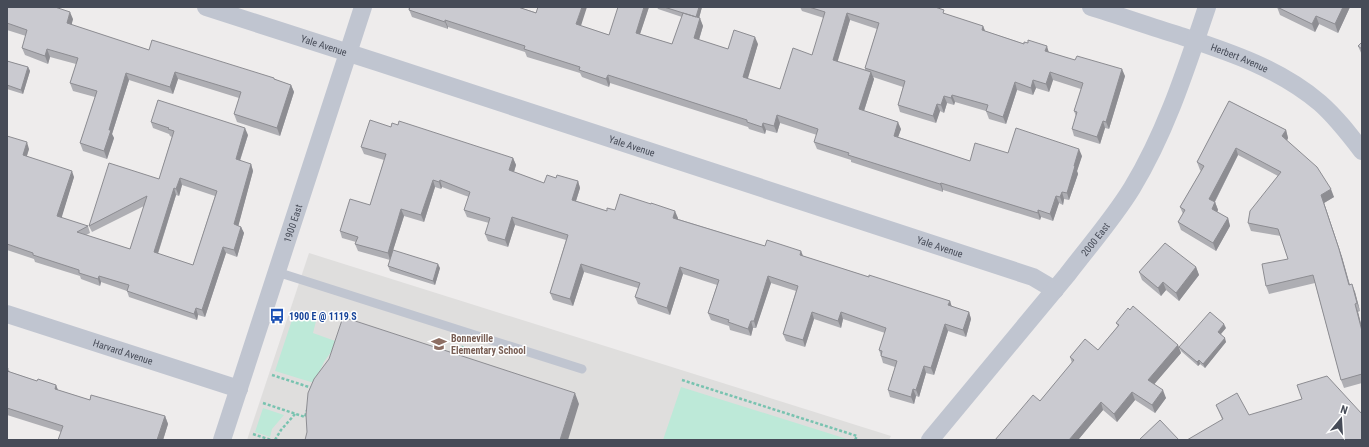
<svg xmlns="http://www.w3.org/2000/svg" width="1369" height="447" font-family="'Roboto Condensed',sans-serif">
<rect width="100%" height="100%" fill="#eeecec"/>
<path fill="#dfdedd" d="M309,253L891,436L889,440H247Z"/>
<path fill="#bde9d8" d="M294,314L316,321L313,333L338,342L324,362L314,383L275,371Z
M681,387L847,439V440H663Z
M263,408L284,415L272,429L270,437L255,432Z"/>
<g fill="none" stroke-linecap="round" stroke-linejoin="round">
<path stroke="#79c3b0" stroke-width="2.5" stroke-dasharray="3 2" stroke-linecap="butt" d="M436,351L440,338
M459,358L463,346
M272,375L312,388
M682,380L857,436L855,440
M263,403L305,417L307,410
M253,434L271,440
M275,440L281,430L295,414"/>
<path stroke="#c0c5d0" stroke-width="9" d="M277,272L582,369"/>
<g stroke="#c0c5d0" stroke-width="18">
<path id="s1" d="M206,7L380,63L1033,277L1055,290"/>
<path id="s2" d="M1091,7C1120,16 1149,26 1178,35C1229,52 1279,68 1320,103C1336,117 1349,134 1362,151"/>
<path id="s3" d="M7,314L239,389"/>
<path id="s4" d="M222,440L363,7"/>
<path id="s5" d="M930,440C976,385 1022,330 1067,275C1089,246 1113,219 1132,188C1166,132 1186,69 1207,7"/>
</g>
</g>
<path fill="#aeaeb3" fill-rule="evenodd" d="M7,7L73,19L71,25L149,50L274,78V79L291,85L294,92L280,136L237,122L234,114L239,98L178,79L173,94L129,80L112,134L114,138L107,159L83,151L80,143L95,97L73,91L70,83L76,64L50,57L48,64L25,55L22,48L26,36L7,30Z
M408,7H518L581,26L609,35L649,7L640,34L672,44L682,17L658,9L657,7H702L699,18L703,26L699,40L728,49L758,44L747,79L780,89L812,55L824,18L802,11L800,7H936L945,14L983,26L985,31L1049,52L1125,76L1109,129L1105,128L1100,144L1074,136L1072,129L1076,116L1074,111L1081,89L1053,80L1049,92L1036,88L1033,95L1017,90L1006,124L989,119L986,111L955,102L954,105L947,103L944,113L940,111L936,123L900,112L898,105L903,87L873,77L874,79L864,111L901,129L898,137L970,161L1008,153L1082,156L1077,171L1078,174L1069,200L1064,199L1063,205L1059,203L1053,221L1041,217L1040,220L943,190V192L851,162V160L817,149L814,142L817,135L780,123L777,133L766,130L765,134L749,129L748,127L610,83L609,87L582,77L580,73L527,57L525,52L448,27V29L412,17ZM850,20L877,29L865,68V70L837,61Z
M1277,7H1350L1338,33L1319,24L1315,32L1280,15Z
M1362,42V55L1358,46Z
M7,61L28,67L30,71L23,94L7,89Z
M1229,101L1286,130L1288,138L1287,141L1334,197L1324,203L1342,257L1350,285L1355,292L1360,311L1358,312L1362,328V383L1344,388L1341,380L1315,283L1269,294L1266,286L1288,259L1281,236L1251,231L1248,223L1278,176L1238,155L1215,202L1218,210L1217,212L1228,218L1230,226L1216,251L1181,230L1178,222L1183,214L1180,207L1201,171L1200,170L1197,162Z
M151,122L248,135L240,161L251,164L253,171L238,226L241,227L244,233L237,257L226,253L205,317L198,315L197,320L129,297L127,291L101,282L100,286L81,279L80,276L35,262L34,259L7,250V136L29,149L27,156L74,177L61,218L88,226L90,233L86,235L130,249L144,206L92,232L89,226L159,179L172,137L170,136L169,134L153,128ZM182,185L215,196L193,265L158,254L176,195L179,196Z
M391,127L513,158L516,165L514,172L544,183L556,178L578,181L580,188L576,201L607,211L615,210L678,218V219L765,246L803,256L869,277L950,301L952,307L969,312L971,319L966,337L948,331L934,375L926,373L919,397L916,396L914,404L890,397L888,390L895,367L883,363L881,356L879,350L885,333L843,319L841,328L814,319L805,347L786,341L783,334L796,291L771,283L756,328H753L751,336L730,330L729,326L711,320L708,313L717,285L683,274L670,315L638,304L635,297L638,288L584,272L573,306L553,300L550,293L566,240L515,225L508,247L488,241L485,234L489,223L467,217L464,210L469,197L442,187L441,189L435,187L424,222L404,216L393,250L440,268L435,285L390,271L388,266L390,260L358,251L355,244L356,242L342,238L340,231L370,205L384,160L364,154L361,147Z
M1196,267L1199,275L1179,301L1166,290L1161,296L1142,280L1139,272Z
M1116,323L1178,345L1181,353L1154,384L1166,398L1155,413L1135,400L1117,422L1103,410L1078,440H995L1040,401L1072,363L1070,357L1098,350L1118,326Z
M1226,328L1221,334L1226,342L1205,368L1200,364L1198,366L1181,351L1179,347Z
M7,367L10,372L37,381L56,385L58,390L90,400L165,416L168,424L163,440H58L61,432L7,415Z
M1216,405L1249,415L1222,419Z"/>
<path fill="#8d8d92" d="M582,7H587L579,32L576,24Z
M644,7H649L638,40L636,33Z
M699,7H702L698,22L696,18Z
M1343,7H1350L1338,33L1335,24Z
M70,12L73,19L70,31L67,23Z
M847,13L850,20L836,67L833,60Z
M1316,16L1319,24L1315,32L1312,24Z
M700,18L703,26L697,46L694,38Z
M445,20L448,27V29L445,22Z
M983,26L986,33L982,30Z
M755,37L758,44L746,85L743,77Z
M1047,46L1049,53L1045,51Z
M47,49L50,57L48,64L45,56Z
M28,67L30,71L23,94L21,90Z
M1122,69L1125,76L1109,129L1106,122Z
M175,72L178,79L173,94L170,87Z
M871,72L874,79L862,117L859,109Z
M1050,72L1053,80L1049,92L1046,84Z
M126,73L129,80L112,134L114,138L107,159L104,151L109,130Z
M608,75L610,83L609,87L606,79Z
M1033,80L1036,88L1033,95L1031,88Z
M1015,82L1017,90L1006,124L1003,117Z
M291,85L294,92L280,136L277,128Z
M952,95L955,102L954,105L951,98Z
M944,96L947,103L944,113L941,105Z
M937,104L940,111L936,123L933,116Z
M777,115L780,123L777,133L774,126Z
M1103,121L1105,128L1100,144L1097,137Z
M898,122L901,129L896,143L894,136Z
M763,123L766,130L765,134L762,127Z
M245,128L248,135L238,166L236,159Z
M1286,130L1288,138L1285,144L1282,136Z
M27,142L29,149L25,161L23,155Z
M1236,148L1238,155L1212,207L1209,199Z
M1079,149L1082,156L1077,171L1078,174L1069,200L1067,193L1074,166Z
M513,158L516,165L512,178L509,170Z
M251,164L253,171L237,231L234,224Z
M72,171L74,177L60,223L57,216Z
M180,178L182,185L179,196L176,189Z
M433,180L435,187L424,222L421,215Z
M440,180L442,187L441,189L439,182Z
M578,181L580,188L574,207L572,200Z
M941,183L943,190V192L940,184Z
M174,188L176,195L156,259L154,252Z
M1331,189L1334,197L1324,203L1342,257L1352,293L1321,195Z
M1062,192L1064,199L1063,205L1060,197Z
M1056,196L1059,203L1053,221L1050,214Z
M1215,202L1218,210L1215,217L1212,209Z
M401,209L404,216L390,260L388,253Z
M1038,210L1041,217L1040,220L1038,213Z
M675,211L678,218L676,225L673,218Z
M512,217L515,225L508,247L505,240Z
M1228,218L1230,226L1216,251L1213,243Z
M241,227L244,233L237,257L234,250Z
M223,247L226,253L205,317L202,310Z
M801,251L804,258L800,255Z
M438,264L440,268L435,285L433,281Z
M581,264L584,272L573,306L570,299Z
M680,267L683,274L670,315L667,308Z
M1196,267L1199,275L1179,301L1176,293Z
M99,276L101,282L100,286L98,279Z
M768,276L771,283L756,328L754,321Z
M1163,282L1166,290L1161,296L1158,288Z
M1352,284L1355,292L1360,311L1357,303Z
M950,301L952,308L948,305Z
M1355,304L1358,312L1362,328V331Z
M196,308L198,315L197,320L194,314Z
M812,312L814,319L805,347L803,340Z
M841,312L843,319L841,328L838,321Z
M969,312L971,319L966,337L963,330Z
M751,321L753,328L751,336L748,329Z
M945,324L948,331L934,375L931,368Z
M1224,324L1226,328L1219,336L1218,332Z
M1225,338L1226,342L1205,368L1203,364Z
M1178,345L1181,353L1151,388L1148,380Z
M1199,360L1200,364L1198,366L1197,362Z
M924,366L926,373L919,397L916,390Z
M56,385L59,393L55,389Z
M913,389L916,396L914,404L911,397Z
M1163,390L1166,398L1155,413L1152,405Z
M1132,392L1135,400L1117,422L1114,414Z
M575,393L579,404L568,440H560Z
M1101,402L1103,410L1078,440H1069Z
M165,416L168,424L163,440H157Z"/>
<path fill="#cacad0" stroke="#8d8d92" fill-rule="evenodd" d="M7,7H55L70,12L67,23L149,50L152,40L274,78V79L291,85L277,128L234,114L241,92L175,72L170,87L126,73L109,130H111L104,151L80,143L97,91L70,83L78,58L47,49L45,56L22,48L27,30L7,23Z
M410,7H518L536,13L538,7H582L576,24L609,35L618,7H644L636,33L672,44L683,13L700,18L694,38L728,49L734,30L755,37L743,77L780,89L793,48L812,55L825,12L809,7H935L944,10L943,13L983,26L982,30L1024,44V42L1028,43V40L1047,46L1045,51L1075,60L1077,56L1122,69L1106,122L1103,121L1097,137L1072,129L1077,112L1074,111L1083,83L1050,72L1046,84L1033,80L1031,88L1015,82L1003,117L986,111L988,105L952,95L951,98L944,96L941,105L937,104L933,116L898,105L905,81L865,68L879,23L847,13L833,60L871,72L859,109L898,122L894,136L970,161L975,143L1008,153L1016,128L1079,149L1074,166H1075L1067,193L1062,192L1060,197L1056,196L1050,214L1038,210V213L941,183L940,184L848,155L849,153L814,142L818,129L777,115L774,126L763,123L762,127L747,122V120L608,75L606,79L579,70L580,67L524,49L525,46L445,20V22L409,10Z
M664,7H699L696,17Z
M1277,7H1343L1335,24L1316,16L1312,24Z
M1362,42V49L1358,46Z
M7,61L28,67L21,90L7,85Z
M158,100L245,128L236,159L251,164L234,224L241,227L234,250L223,247L202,310L196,308L194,314L127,291L129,285L99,276L98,279L79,273V270L33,255V253L7,244V136L27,142L23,155L72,171L57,216L88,226L77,232L130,249L147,196L89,226L109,163L159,179L174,131L168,129L169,128L151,122ZM180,178L217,191L193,265L154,252L174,188L176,189Z
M1229,101L1286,130L1282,136L1317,167L1331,189L1321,195L1339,249L1349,285L1352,284L1357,303L1355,304L1362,331V374L1341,380L1313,275L1266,286L1262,264L1288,259L1278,229L1248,223L1250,211L1281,172L1236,148L1209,199L1215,202L1212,209L1228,218L1213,243L1178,222L1185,210L1180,207L1204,166L1197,162Z
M370,120L391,127L392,123L398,125L399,121L513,158L509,170L544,183L547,175L556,178L557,175L578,181L572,200L607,211V208L615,210L620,194L651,204V203L675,211L673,218L765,246L767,240L801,251L800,255L869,277V275L950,301L948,305L969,312L963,330L945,324L931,368L924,366L916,390L913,389L911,397L888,390L897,361L881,356L882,351L879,350L886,328L841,312L838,321L812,312L803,340L783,334L798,286L768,276L754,321H751L748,329L728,322L729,320L708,313L719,280L680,267L667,308L635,297L640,283L581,264L570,299L550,293L568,235L512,217L505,240L485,234L490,218L464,210L470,192L440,180L439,182L433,180L421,215L401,209L388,253L355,244L358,237L340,231L350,199L370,205L386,154L361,147Z
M1165,243L1196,267L1176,293L1163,282L1158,288L1139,272Z
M393,250L438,264L433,281L388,266Z
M1133,306L1178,345L1148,380L1163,390L1152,405L1132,392L1114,414L1101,402L1069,440H995L1033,395L1040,401L1074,360L1070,357L1085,339L1098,350L1119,325L1116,323L1128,308L1130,310Z
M1210,312L1224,324L1218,332L1225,338L1203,364L1199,360L1197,362L1179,347Z
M343,317L575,393L560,440H305L307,432L306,415L308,393L314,379L329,359Z
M7,367L8,368L7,371L37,381L38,379L56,385L55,389L90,400L91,395L165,416L157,440H58L63,426L7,408Z
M1327,376L1362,414V440H1187L1223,419L1216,405L1237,393L1249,415L1302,399L1297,385Z
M1160,420L1179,440H1139Z"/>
<defs>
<g id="bus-bare" transform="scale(1.2)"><path d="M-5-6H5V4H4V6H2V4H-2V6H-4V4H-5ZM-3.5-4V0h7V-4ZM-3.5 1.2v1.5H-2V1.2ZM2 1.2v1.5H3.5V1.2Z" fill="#1a4fb4" stroke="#fff" stroke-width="2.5" paint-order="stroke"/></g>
<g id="school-bare" transform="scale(1.2)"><path d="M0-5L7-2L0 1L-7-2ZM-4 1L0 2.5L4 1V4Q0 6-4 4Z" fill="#8d6e63" stroke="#fff" stroke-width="2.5" paint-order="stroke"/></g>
</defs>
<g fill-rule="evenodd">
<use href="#bus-bare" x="277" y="316"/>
<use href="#school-bare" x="439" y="344"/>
</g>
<g text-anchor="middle" stroke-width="3" stroke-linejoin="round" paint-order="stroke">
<g font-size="10" fill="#464b57" stroke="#fff">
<text dy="4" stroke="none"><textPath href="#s1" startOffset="124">Yale Avenue</textPath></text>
<text dy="4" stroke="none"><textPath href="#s2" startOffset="157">Herbert Avenue</textPath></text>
<text dy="4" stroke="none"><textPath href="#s1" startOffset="448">Yale Avenue</textPath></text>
<text dy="4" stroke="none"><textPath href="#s4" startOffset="228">1900 East</textPath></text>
<text dy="4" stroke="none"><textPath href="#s5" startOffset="260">2000 East</textPath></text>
<text dy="4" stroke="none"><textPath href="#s1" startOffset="772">Yale Avenue</textPath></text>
<text dy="4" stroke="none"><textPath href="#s3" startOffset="122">Harvard Avenue</textPath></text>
</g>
<g font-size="10" font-weight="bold" fill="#164399" stroke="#fff" text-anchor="start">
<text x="289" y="320">1900 E @ 1119 S</text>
</g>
<g font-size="10" font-weight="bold" fill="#785e54" stroke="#fff" text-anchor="start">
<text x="451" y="342">Bonneville<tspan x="451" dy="12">Elementary School</tspan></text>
</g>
</g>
<rect width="1369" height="447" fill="none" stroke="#464b57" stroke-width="16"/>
<g transform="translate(1341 419) rotate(18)" stroke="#ffffff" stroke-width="3" paint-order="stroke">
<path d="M0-3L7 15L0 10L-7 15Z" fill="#464b57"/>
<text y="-6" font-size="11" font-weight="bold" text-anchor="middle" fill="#464b57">N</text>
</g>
</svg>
